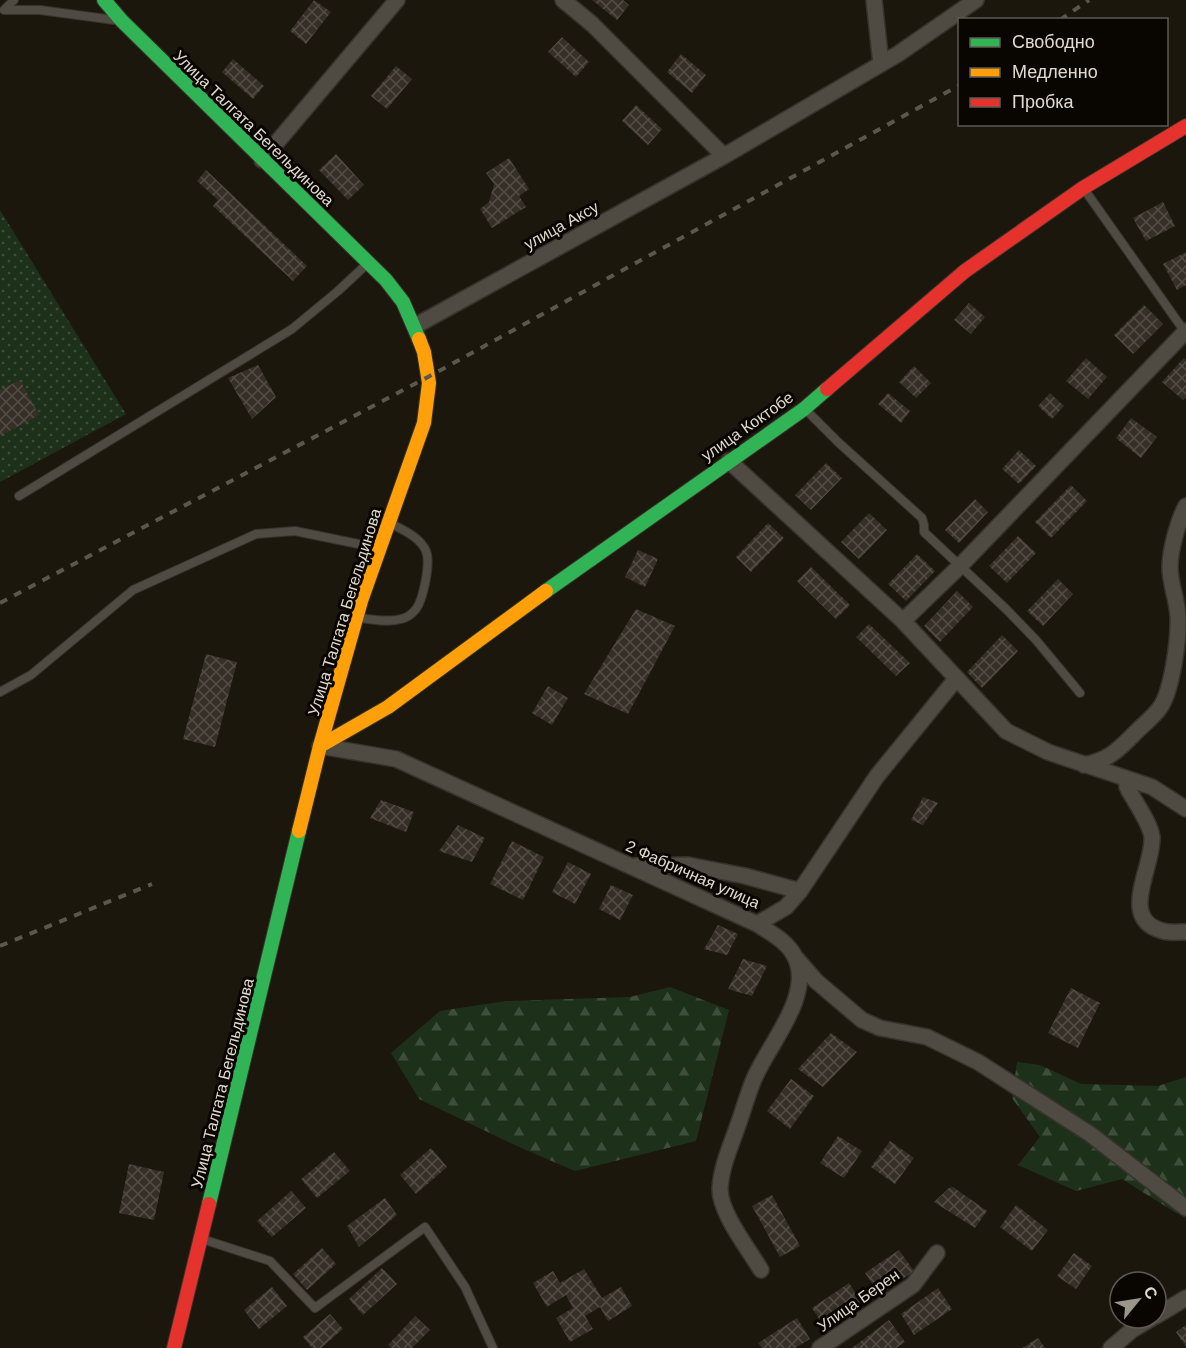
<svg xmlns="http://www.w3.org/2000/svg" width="1186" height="1348" font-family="Helvetica,sans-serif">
<defs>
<pattern id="grass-dots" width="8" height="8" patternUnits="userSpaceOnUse" patternTransform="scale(1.5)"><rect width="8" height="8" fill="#1d311a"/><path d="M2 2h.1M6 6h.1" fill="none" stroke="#3e4e3a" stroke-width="1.8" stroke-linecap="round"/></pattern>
<pattern id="forest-firs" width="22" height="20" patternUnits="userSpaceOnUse" patternTransform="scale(1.5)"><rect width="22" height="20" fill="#1d311a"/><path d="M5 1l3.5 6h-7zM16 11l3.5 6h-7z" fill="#3e4e3a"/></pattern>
<pattern id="building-cross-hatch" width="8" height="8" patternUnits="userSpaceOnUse" patternTransform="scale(1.5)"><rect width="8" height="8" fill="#362f28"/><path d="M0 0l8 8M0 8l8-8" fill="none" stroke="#534d46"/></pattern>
</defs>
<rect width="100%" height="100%" fill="#1c170c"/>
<path fill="url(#grass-dots)" d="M0,210L126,414L0,482Z"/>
<path fill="url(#forest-firs)" d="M670,987L729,1010L696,1141L575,1171L519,1147L419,1099L391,1053L440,1011L506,1001L630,997Z
M1017,1062L1040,1065L1081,1084L1158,1086L1186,1077V1212L1176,1213L1122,1179L1076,1191L1018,1165L1040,1137L1012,1098Z"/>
<path fill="url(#building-cross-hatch)" d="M314,0L331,12L306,44L290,31Z
M592,0H623L629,5L617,20Z
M562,37L589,62L576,77L548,52Z
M681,54L706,75L692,93L667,72Z
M233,59L264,86L253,99L222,72Z
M396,66L412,79L387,109L371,96Z
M636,105L662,129L648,145L622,121Z
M336,154L364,185L348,200L319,170Z
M509,158L529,189L519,196L526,207L492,228L480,209L489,202L494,184L486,173Z
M206,170L307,266L293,281L213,206L218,200L197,181Z
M1163,202L1175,226L1146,241L1133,218Z
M1186,252V285L1177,290L1163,264Z
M969,303L985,317L971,334L954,320Z
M1144,305L1163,324L1133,354L1114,335Z
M1086,358L1107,377L1088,399L1066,381Z
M1184,358L1186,360V397L1183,400L1162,382Z
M258,365L276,397L252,419L228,378Z
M914,366L931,383L916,398L899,382Z
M20,380L39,415L0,436V390Z
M888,393L910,411L901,423L878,404Z
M1050,393L1064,406L1052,419L1038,406Z
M1131,418L1157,437L1141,458L1116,438Z
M1019,450L1036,466L1019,484L1002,469Z
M826,463L842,478L811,510L795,495Z
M1071,485L1087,501L1051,538L1035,522Z
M975,499L988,512L959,543L945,530Z
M869,513L887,530L859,559L841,542Z
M768,523L784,538L751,572L736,557Z
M1018,536L1036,553L1007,583L989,566Z
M638,550L658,559L645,587L625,577Z
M917,554L935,571L906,601L888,584Z
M811,567L850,605L836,619L797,581Z
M1058,579L1073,594L1043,626L1027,611Z
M957,591L973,607L940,642L924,626Z
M636,609L675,626L628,714L584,694Z
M869,624L910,663L896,676L856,637Z
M1002,635L1018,651L982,688L967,672Z
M206,654L237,662L215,747L183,739Z
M548,686L568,698L552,725L532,713Z
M923,797L938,803L923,825L911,820Z
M381,800L414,812L406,832L370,818Z
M458,825L485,838L472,862L439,851Z
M512,841L544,857L523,900L490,884Z
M568,862L591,874L575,904L552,892Z
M611,885L633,895L620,920L599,909Z
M718,925L738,934L727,955L704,949Z
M743,959L767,966L752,996L728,989Z
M1071,988L1100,1003L1078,1048L1048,1033Z
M831,1033L857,1052L823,1087L798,1069Z
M791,1079L814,1096L790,1129L767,1111Z
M838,1136L862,1151L844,1178L820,1163Z
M890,1141L914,1158L895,1184L871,1167Z
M431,1148L447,1167L416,1194L400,1175Z
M334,1152L350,1171L317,1198L301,1179Z
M129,1164L164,1172L154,1220L119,1213Z
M953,1187L987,1211L975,1228L934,1202L949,1188Z
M291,1191L306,1208L272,1237L257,1221Z
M772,1195L800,1246L780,1257L752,1206Z
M385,1198L397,1215L359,1247L347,1226Z
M1016,1205L1048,1230L1032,1251L1000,1227Z
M322,1248L336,1264L307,1290L293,1274Z
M899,1250L914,1271L880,1295L865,1273Z
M1074,1253L1092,1266L1076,1289L1057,1276Z
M382,1268L397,1284L363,1315L349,1299Z
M584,1269L602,1298L621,1287L632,1306L608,1321L600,1307L585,1316L593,1329L570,1342L556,1318L573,1308L566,1295L547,1307L533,1283L553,1271L560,1283Z
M849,1283L862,1303L825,1328L812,1308Z
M272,1287L287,1306L259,1329L244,1310Z
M938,1288L952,1309L914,1335L901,1314Z
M1120,1289V1310L1110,1298Z
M330,1314L343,1329L321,1348H312L303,1337Z
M415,1316L430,1330L412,1348H391L388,1345Z
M797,1318L810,1339L795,1348H762L758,1343Z
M889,1320L905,1342L896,1348H852Z
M1186,1325V1347L1176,1332Z
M1038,1338L1045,1348H1022Z"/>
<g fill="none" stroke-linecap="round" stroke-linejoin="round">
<g stroke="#36332c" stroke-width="10">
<path id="lane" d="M14,0L4,10H40L114,20
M1084,189L1185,332
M806,410L838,442L922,518L924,525V532L1006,609L1036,640L1080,693
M19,496L292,329L338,291L367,264
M359,618C372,619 387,623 401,619C407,618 412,614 416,609C423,600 431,563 426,551C420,537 403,530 390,523
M0,692L31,675L133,590L256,534L295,531L378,548
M202,1239L270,1261L315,1308L425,1227L465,1287L493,1348"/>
</g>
<g stroke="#36332c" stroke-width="18">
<path id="street" d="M563,0L592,24L724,156
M874,0L881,64
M262,160L397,0
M415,326L724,156L898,54L976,0
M729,461L903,621L1006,731L1048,752L1152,787L1186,809
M903,621L960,566L1186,331
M320,746L396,759L757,924L786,907L800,891L877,776L956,679
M1084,765C1110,760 1119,749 1136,732C1144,724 1153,717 1159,709C1172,693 1179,638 1178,616C1177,599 1170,584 1170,567C1170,550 1178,521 1186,506
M1127,780V787C1134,801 1150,822 1152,837C1154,867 1117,919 1163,931C1170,933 1179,932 1186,932
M635,866L688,865L745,876L800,891
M757,924C771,933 788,942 795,957C814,995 768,1045 754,1079C748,1093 744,1108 739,1122C732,1143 721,1166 720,1189C720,1213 748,1248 761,1270
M795,957L816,981L862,1020L880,1028L927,1037L978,1062L1090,1134L1186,1208
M1156,1316L1186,1298
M820,1348L913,1285L937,1253
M1111,1348L1132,1330L1152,1318"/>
</g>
<g stroke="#36332c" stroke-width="16">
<path id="fast" d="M104,0L122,21L386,280L403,302L419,339
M546,591L804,409L827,389
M209,1204L299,831"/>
</g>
<g stroke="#36332c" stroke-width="16">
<path id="slow" d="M320,746L388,707L546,591
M299,831L320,746L361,601L424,423L429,383L424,352L419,339"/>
</g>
<g stroke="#36332c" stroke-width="16">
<path id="jam" d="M827,389L965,271L1083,188L1186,126
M174,1348L209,1204"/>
</g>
<use href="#lane" stroke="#4f4b43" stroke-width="8"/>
<use href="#street" stroke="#4f4b43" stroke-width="15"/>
<use href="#fast" stroke="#30b455" stroke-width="14"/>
<use href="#slow" stroke="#ff9f0a" stroke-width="14"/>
<use href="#jam" stroke="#e5322d" stroke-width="14"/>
<path stroke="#5b574f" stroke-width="4" stroke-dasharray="8 8" stroke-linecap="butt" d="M1060,20L1089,0
M0,603L428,377L960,85
M0,946L152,884"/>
</g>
<g text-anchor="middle" stroke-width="6" stroke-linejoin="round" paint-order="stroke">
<g font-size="16" fill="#e1dace" stroke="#090501">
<text transform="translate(254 128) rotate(44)" y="6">Улица Талгата Бегельдинова</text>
<text transform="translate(561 225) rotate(-29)" y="6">улица Аксу</text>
<text transform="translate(747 426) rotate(-35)" y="6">улица Коктобе</text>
<text transform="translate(344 612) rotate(-73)" y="6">Улица Талгата Бегельдинова</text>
<text transform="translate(693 874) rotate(24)" y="6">2 Фабричная улица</text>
<text transform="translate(222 1083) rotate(-76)" y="6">Улица Талгата Бегельдинова</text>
<text transform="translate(858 1300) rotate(-35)" y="6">Улица Берен</text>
</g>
</g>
<rect x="958" y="18" width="210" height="108" fill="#090501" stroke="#5f5a53" stroke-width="1.5"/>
<rect x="970" y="38" width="30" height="9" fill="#30b455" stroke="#5f5a53" stroke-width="1.5"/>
<text x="1012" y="48" font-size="18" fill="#e1dace">Свободно</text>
<rect x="970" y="68" width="30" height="9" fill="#ff9f0a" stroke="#5f5a53" stroke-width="1.5"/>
<text x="1012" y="78" font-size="18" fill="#e1dace">Медленно</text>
<rect x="970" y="98" width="30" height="9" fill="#e5322d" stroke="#5f5a53" stroke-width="1.5"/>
<text x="1012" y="108" font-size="18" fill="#e1dace">Пробка</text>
<g transform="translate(1138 1300) rotate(60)"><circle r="28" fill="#090501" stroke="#5f5a53" stroke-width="1.5"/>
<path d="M0-4.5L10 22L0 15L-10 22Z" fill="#9c968a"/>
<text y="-9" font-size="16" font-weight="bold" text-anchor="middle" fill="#e1dace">С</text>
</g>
</svg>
